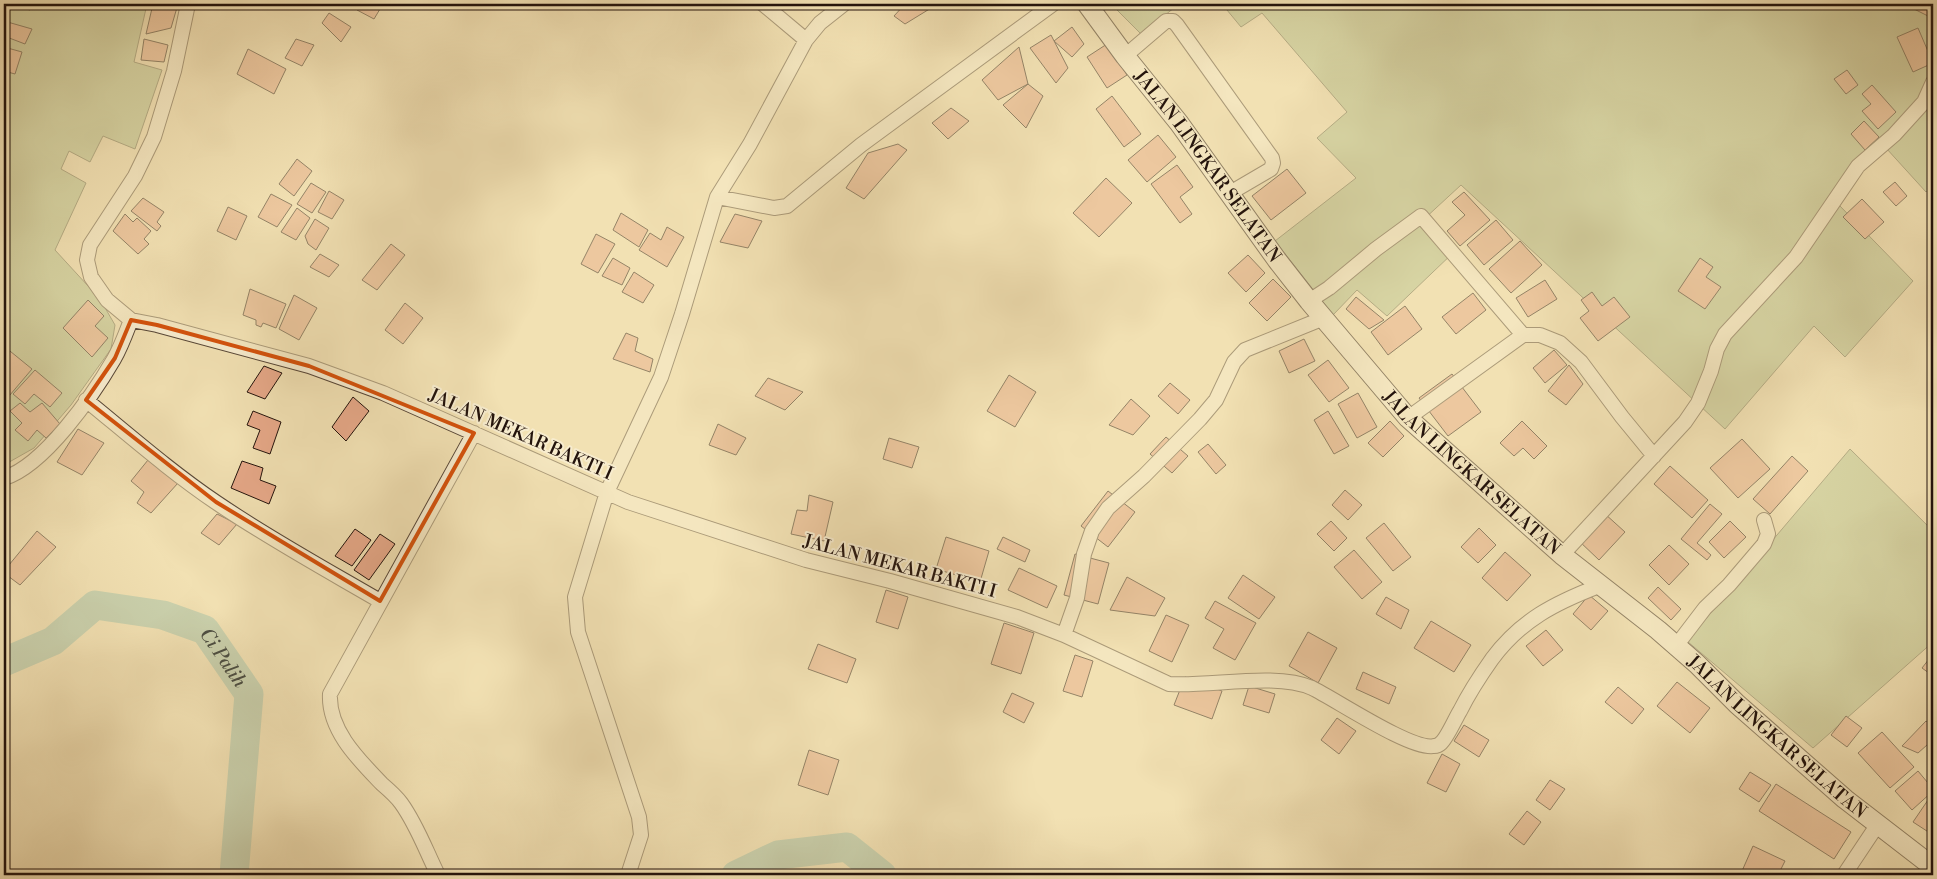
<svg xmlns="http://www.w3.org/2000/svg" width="1937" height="879" font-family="'Libre Bodoni',serif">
<rect width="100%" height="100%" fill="#f2e1b3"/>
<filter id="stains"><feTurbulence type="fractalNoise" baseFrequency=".004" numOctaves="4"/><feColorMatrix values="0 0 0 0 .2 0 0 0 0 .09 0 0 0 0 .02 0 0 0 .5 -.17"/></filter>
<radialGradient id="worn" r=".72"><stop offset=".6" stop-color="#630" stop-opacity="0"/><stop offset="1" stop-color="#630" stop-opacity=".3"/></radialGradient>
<path fill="#b6c390" stroke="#6c6b4e" d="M4,4H147L134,62L162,70L135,149L103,136L90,162L69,151L61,169L86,183L55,250L100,299L115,325L111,349L71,405L34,448L4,465Z
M1111,4H1179L1141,34Z
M1222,4H1933V186L1926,192L1886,148L1862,169L1839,205L1913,281L1845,357L1814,326L1725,429L1461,185L1423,220L1455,251L1387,316L1357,290L1333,315L1275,241L1356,178L1317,138L1347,112L1262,13L1241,27Z
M1850,449L1933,531V642L1813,748L1687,641Z"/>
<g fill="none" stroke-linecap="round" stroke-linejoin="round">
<g stroke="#9cbea9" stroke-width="29">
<path id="s1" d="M4,662L53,641L95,605L163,615L205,630L249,694L234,875"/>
<path d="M736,875L778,855L847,847L882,875"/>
</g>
</g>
<path fill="#e6a888" stroke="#23130c" d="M7,4H32L30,10Z
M153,4H178L171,28L146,34Z
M361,4H383L374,19L357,10Z
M905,4H935L936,5L905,24L894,16Z
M1910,4H1933V5L1928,16L1908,6Z
M329,13L351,27L341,42L322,23Z
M4,21L32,29L25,44L4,36Z
M1072,27L1084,44L1072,57L1054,41Z
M1918,28L1933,63L1913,72L1897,37Z
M1051,35L1068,68L1056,83L1030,48Z
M144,39L168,45L164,62L141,60Z
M296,39L314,45L302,66L285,58Z
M1107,44L1127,75L1107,88L1087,57Z
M4,47L22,52L15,74L4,71Z
M1019,47L1028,84L998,100L982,80Z
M248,49L286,69L274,94L237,74Z
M1847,70L1858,85L1846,94L1834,79Z
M1028,84L1043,96L1026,128L1003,105Z
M1872,85L1896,112L1878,129L1862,111L1871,104L1862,94Z
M1112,96L1141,134L1124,147L1096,109Z
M951,108L969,121L948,139L932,123Z
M1864,121L1879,137L1865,150L1851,134Z
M1158,135L1176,157L1147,182L1128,160Z
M898,144L907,150L864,199L846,188L868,153Z
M297,159L312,171L294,196L279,184Z
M1177,165L1193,187L1180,197L1192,214L1180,223L1151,184Z
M1287,169L1306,193L1271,220L1252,196Z
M1106,178L1132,203L1099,237L1073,213Z
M1895,182L1907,196L1896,206L1883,192Z
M311,183L326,192L312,213L297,204Z
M329,191L344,200L332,219L318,212Z
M1464,192L1490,220L1460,246L1447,231L1465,215L1452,202Z
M271,194L292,205L277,227L258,217Z
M143,198L164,212L157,222L161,226L157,231L131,211Z
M1862,199L1884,222L1865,239L1843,217Z
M228,207L247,216L236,240L217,231Z
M297,208L310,218L296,240L281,232Z
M621,213L648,230L639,247L613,230Z
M125,214L133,222L137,218L151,231L144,239L149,244L138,254L113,231Z
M735,214L762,221L748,248L720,242Z
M315,219L329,228L316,250L308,244L305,236Z
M1496,220L1513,240L1484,265L1467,245Z
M667,227L684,237L667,267L639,250L650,233L661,240Z
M596,234L615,244L598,273L581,264Z
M1520,241L1542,265L1511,293L1489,269Z
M391,244L405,255L377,290L362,280Z
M320,254L339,265L329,277L310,267Z
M1248,255L1265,273L1246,292L1228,273Z
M613,258L630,268L622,285L602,276Z
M1700,258L1713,267L1706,277L1721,287L1705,309L1678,291Z
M634,272L654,285L643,303L622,292Z
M1273,279L1291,297L1267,321L1249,303Z
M1545,280L1557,299L1528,317L1516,298Z
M250,289L286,304L276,328L263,323L261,327L256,325V320L243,315Z
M1592,292L1602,306L1614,297L1630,317L1598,341L1580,318L1589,311L1581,300Z
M1473,293L1486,310L1456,334L1442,317Z
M294,295L317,308L299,340L279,329Z
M1356,297L1384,320L1369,329L1346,309Z
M88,300L104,316L95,326L108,338L92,357L63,328Z
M405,303L423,318L403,344L385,330Z
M1405,306L1422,329L1388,355L1371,332Z
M626,333L638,338L635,351L653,359L650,372L613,359Z
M1304,339L1315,361L1289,373L1279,351Z
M5,347L32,369L4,402V349Z
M1554,350L1567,365L1545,383L1533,368Z
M1328,360L1349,388L1329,402L1308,375Z
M1569,365L1583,384L1566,405L1548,391Z
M264,366L282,373L265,399L247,392Z
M35,370L62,393L50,407L34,394L25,404L13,394Z
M1452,374L1481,412L1448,436L1419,398Z
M1009,375L1036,392L1015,427L987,411Z
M768,378L803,392L785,410L755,396Z
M1170,383L1190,400L1178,414L1158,396Z
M1358,393L1377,427L1357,438L1338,404Z
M353,397L369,411L346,441L332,427Z
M1131,399L1150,416L1133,435L1109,425Z
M20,403L30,412L42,403L60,424L46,438L37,430L28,441L15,430L22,423L10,411Z
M253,411L281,422L270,454L253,448L260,430L247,425Z
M1328,411L1349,446L1334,454L1314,420Z
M1390,421L1404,436L1383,457L1368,443Z
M1522,421L1547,446L1534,459L1523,448L1514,456L1500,443Z
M718,424L746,438L736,455L709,445Z
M78,429L104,443L82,475L57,462Z
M1166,437L1188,456L1172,473L1150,454Z
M889,438L919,447L912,468L883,459Z
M1742,439L1770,469L1738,498L1710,468Z
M1208,444L1226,465L1216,474L1198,452Z
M1792,456L1808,471L1770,514L1753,499Z
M148,460L178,483L151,513L137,503L144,492L131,481Z
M242,461L263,468L260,480L276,486L269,504L231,488Z
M1670,466L1708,500L1692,518L1654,484Z
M1345,490L1362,505L1348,520L1332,505Z
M1108,491L1135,512L1108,547L1081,526Z
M809,495L833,502L824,541L791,534L797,510L807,511Z
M1710,504L1722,514L1697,543L1711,555L1707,560L1681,539Z
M1604,513L1625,532L1599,560L1578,540Z
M217,514L237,524L219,545L201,533Z
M1331,521L1347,538L1334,551L1317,534Z
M1730,521L1746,537L1724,558L1709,542Z
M1384,523L1411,557L1393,571L1366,538Z
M1479,528L1496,545L1478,563L1461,547Z
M355,529L371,540L352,566L335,556Z
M37,531L56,547L20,585L4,573V571Z
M380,534L395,544L369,580L354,570Z
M946,537L989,551L980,582L936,569Z
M1003,537L1030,550L1025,562L997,549Z
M1669,545L1689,564L1669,585L1649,565Z
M1354,550L1382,582L1362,599L1334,567Z
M1505,552L1531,575L1507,601L1482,578Z
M1075,554L1109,563L1098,604L1064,595Z
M1019,568L1057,586L1047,608L1008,590Z
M1243,575L1275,597L1259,619L1228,598Z
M1127,577L1165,598L1155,616L1110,610Z
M1658,587L1681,609L1671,620L1648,598Z
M886,590L908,597L898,629L876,622Z
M1589,595L1608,611L1591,630L1573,614Z
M1386,597L1409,610L1401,629L1376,614Z
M1215,601L1256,623L1235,660L1213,648L1224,629L1205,618Z
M1166,615L1189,625L1172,662L1149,651Z
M1431,621L1471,645L1454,672L1414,648Z
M1004,623L1034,633L1021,674L991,664Z
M1546,630L1563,650L1543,666L1526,646Z
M1308,632L1337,648L1318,683L1289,666Z
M818,644L856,659L847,683L808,669Z
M1933,654V676L1922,668Z
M1075,655L1093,661L1082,697L1063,691Z
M1363,672L1396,687L1389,704L1356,689Z
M1185,677L1222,691L1212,719L1174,705Z
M1677,682L1710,708L1690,733L1657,706Z
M1249,686L1275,694L1269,713L1243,705Z
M1618,687L1644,709L1632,724L1605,702Z
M1012,693L1034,703L1024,723L1003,712Z
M1846,716L1862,728L1847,747L1831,735Z
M1337,718L1356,731L1339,754L1321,740Z
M1926,721L1933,727V748L1927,745L1918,753L1902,746Z
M1464,725L1489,740L1479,757L1454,741Z
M1882,732L1914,767L1890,788L1858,753Z
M809,750L839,760L828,795L798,785Z
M1442,754L1460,764L1446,792L1427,783Z
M1918,771L1933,789V791L1912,810L1895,791Z
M1750,772L1771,785L1759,802L1739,789Z
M1550,780L1565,789L1550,810L1536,800Z
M1776,784L1851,832L1834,859L1759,811Z
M1928,800L1933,803V835L1913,822Z
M1527,811L1541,822L1524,845L1509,834Z
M1753,846L1785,861L1778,875H1750L1742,871Z"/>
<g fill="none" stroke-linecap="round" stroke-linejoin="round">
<g stroke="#574636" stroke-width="16">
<path id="street" d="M763,4L806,40
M1125,56L1166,21H1173L1177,25L1272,158L1273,163L1271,169L1230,193
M717,197L774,208L787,206L861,145L1053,4
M1309,301L1329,288L1376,249L1421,216L1523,335L1408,418
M131,320L157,325L309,366L383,393L628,502L806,560L890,581L1017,617L1064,635L1169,684C1211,687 1275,672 1312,688C1335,699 1412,751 1434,746C1436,746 1439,745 1441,743C1447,738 1455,719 1460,711C1469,693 1480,676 1492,659C1521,620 1555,603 1599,586
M1523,335H1540L1560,343L1581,362L1622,417L1654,456
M86,400C129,435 171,472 217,503C270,539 325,569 380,601
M4,478C44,466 93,395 114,359C121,347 126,333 131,320L107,300L91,277L87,260L90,245L135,176L154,137L174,71L188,4
M1562,555L1685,422L1698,403L1711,371L1717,349L1725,334L1796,257L1858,166L1894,135L1924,102L1933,82
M1064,635L1077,598L1084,554L1092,531L1108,508L1144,476L1200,419L1216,400L1234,362L1245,350L1324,318
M1676,646L1705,608L1729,585L1764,544L1768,534L1764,520
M438,875C426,851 417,825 401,803C396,796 389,790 382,784C359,760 328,730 330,694L474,433
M628,875L641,835L639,817L578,632L575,597L607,492L661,377L682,314L717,197L750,144L806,40L820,23L844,4
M1844,875L1878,824"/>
</g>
<g stroke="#23130c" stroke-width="21">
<g id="secondary">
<path id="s2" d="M1087,4L1125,56L1179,123L1277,260L1309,301L1408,418L1562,555L1658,630L1697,664L1737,704L1845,799L1933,867"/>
</g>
</g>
<use href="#street" stroke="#f7ecce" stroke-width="14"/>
<use href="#secondary" stroke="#f7ecce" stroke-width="19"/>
</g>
<path d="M0 0H1937V879H0ZM131,320L157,325L309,366L474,433L380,601L216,502L86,400L115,358Z" fill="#f2e1b3" fill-opacity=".55" fill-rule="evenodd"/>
<path fill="none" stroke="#d4520c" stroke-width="4" stroke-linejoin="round" d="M131,320L157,325L309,366L474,433L380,601L216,502L86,400L115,358Z"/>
<g text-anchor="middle" stroke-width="4" stroke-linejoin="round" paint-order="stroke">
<g font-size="18" fill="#23130c" stroke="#f7ecce">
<text dy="6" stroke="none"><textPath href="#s2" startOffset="202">JALAN LINGKAR SELATAN</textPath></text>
<text transform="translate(521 434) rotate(24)" y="6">JALAN MEKAR BAKTI I</text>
<text dy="6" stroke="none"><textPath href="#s2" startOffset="608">JALAN LINGKAR SELATAN</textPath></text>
<text transform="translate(900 566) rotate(15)" y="6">JALAN MEKAR BAKTI I</text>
<text dy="6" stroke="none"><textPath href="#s2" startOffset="1012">JALAN LINGKAR SELATAN</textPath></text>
</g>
<g font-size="19" font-style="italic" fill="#4d4f43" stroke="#f7ecce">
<text dy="7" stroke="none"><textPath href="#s1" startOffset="255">Ci Palih</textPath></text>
</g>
</g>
<rect width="1937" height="879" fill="none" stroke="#f2e1b3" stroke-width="20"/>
<rect x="5" y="5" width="1927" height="869" fill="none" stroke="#23130c" stroke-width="2.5"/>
<rect x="10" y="10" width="1917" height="859" fill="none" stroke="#23130c"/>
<rect width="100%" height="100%" filter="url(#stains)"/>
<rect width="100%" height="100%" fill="url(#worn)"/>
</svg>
